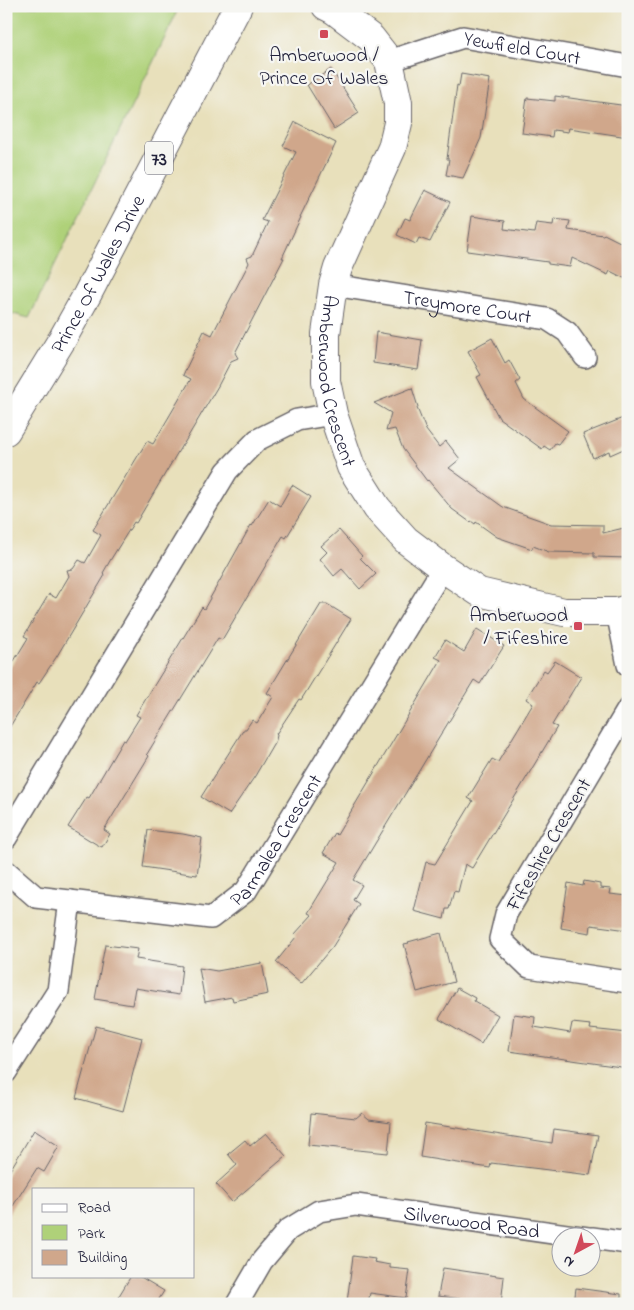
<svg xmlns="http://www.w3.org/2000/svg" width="634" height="1310" font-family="'Indie Flower',sans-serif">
<rect width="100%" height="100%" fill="#f6f6f2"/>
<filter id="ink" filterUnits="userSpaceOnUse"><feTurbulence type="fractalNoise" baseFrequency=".02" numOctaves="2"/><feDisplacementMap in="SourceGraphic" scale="10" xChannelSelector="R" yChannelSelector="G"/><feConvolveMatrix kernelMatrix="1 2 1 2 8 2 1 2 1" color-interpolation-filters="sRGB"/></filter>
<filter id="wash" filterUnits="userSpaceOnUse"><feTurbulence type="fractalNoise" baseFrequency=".0096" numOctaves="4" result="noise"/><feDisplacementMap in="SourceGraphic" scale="20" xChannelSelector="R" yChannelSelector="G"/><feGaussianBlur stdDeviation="1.12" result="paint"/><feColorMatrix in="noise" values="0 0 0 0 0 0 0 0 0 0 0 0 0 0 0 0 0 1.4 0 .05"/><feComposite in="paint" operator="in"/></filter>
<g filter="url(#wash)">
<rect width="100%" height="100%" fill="#e8e0bb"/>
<path fill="#afd179" stroke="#687a5a" d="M6,6H179L171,25L29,318L6,312Z"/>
<g id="blocks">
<path fill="#d0a78b" d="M331,69L359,113L334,129L307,85Z
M461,74L490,79L481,138L463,178L446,175L449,159H447L457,85L459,86Z
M555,96L628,106V137L569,128L568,132L553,130L552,137L522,133L527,98L555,101Z
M295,122L336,143L300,217H301L282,258H284L235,353L238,358L231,361L218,386L183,445H182L136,523L134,522L111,559L103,573L105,575L57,656L39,683L37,682L6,733V674L28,638L24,636L49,594L56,598L69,576L67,570L73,569L79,560L85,563L101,535L93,530L147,441L153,444L191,379L183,375L204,331L212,335L249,263L247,258L252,256L268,222L262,220L296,152L283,146Z
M425,190L450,202L430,242L419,238L416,244L397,235L405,218L410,220Z
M472,216L505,221L504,229L534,233L536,223L553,225L554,219L570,221L568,230L603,235L604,234L628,246V280L610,271L608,275L572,258L570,267L548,264V262L467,251Z
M376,332L422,340L418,370L373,363Z
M492,338L505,363L509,360L520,380L516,383L524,399L568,431L558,444L555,443L550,450L544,446L542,449L499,418L477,377L481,375L468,351Z
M412,388L418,407L417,408L426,430L439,447L446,441L460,459L449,468L503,507L551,524L603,525V533L628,527V558L594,557V553L549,552L533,546L532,549L497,537L476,522L475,524L471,521L470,522L452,509L428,480L427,481L403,449L395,429L386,431L391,413L374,403Z
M628,416V447L610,455L609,451L593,458L583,434Z
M292,485L311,497L286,538L283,536L222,640L218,638L147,754L149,756L104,830L110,834L102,847L96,844L68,827L87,797L89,798L123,740L125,741L140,717L136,715L202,607L204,609L251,525L252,526L269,499L280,506Z
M339,530L362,556L360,558L376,574L360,589L342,569L334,576L320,559L327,552L321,546Z
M321,604H327L351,619L301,700L299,699L276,734L277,735L276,740L255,776L229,814L201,797L244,729H246L252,720L257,723L273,697L267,693Z
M477,629L504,646L480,684L474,680L382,832L353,880L362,885L353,900L359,904L333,946L301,984L276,962L296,937L294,935L312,915L308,913L339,862L323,853L335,833L337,835L441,660L435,657L445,640L464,652Z
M555,661L581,677L552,725L557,727L472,868L465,864L458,892L454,891L449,909H446L444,919L414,911L426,862L435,864L473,801L468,798L492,759L498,762L533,704L526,699L544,670L547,672Z
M148,830L183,834L202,838L197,875L143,867Z
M584,881L600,884V888L611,889L610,894L628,896V930L591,925L590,933L561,928L568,883L583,886Z
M441,933L454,982L417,992L404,944L409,943L408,942Z
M105,945L138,949L136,959L182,966L179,995L135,988L132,1005L95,999Z
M262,963L268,994L233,1001L232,997L205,1002L199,968L217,971Z
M457,988L475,998L474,1001L498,1015L481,1044L439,1019Z
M514,1014L535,1017L534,1027L570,1033L572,1023L591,1025L590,1029L628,1033V1068L509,1051Z
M96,1026L142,1038L123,1111L76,1098Z
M311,1113L356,1118L362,1113L369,1119L391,1122L388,1153L308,1145Z
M425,1123L552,1143L554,1129L598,1135L590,1175L491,1163L490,1168L420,1157Z
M34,1130L59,1146L44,1172L37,1168L6,1217V1177Z
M266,1133L286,1156L232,1202L216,1184L237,1165L228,1154L245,1140L250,1146Z
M353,1256L375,1259L374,1262L390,1265V1268L410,1270L406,1298L370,1293L368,1304L347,1302Z
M443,1268L504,1277L501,1304L438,1296Z
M131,1276H139L164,1291L156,1304H114Z
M576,1288L621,1294V1304H574Z"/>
</g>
</g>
<g filter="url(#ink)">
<use href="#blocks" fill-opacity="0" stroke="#676468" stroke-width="1"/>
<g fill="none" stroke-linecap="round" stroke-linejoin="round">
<g stroke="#676468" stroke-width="24">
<g id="minor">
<path id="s1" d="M389,61L463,37L628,66"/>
<path id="s2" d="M333,285L547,319L567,332L585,357"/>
<path d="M617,612L628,665"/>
<path d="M628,709L506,914L500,939L529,967L628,982"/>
<path d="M6,838L227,471L257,440L297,420L333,414"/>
<path id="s3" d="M6,871L36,897L211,918L246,891L443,568"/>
<path d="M6,1072L58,991L70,901"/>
<path d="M592,1238L628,1243"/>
<path id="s4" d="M237,1304L262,1261L288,1230L319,1211L356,1205L588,1238"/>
</g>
</g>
<g stroke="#676468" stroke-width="30">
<g id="tertiary">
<path id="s5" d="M326,6L334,10L371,38L389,61L398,103V123L392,148L338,268L333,285L326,334V381L333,414L351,467L377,508L406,540L443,568L479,592L564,612H617L628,609"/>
</g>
</g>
<g stroke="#676468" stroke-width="30">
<g id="primary">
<path id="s6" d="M6,431L63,338L87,295L238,6"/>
</g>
</g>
<use href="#minor" stroke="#fff" stroke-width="21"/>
<use href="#tertiary" stroke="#fff" stroke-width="28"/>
<use href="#primary" stroke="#fff" stroke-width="28"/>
</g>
</g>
<g fill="#d1495b" stroke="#f6f6f2" stroke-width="2">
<rect x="319" y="29" width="10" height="10" rx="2.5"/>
<rect x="573" y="621" width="10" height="10" rx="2.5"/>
</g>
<g text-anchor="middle" stroke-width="4.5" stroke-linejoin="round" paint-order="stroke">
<rect fill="#f6f6f2" stroke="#626272" stroke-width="1" x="145" y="141.5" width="28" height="33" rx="4"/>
<g font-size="19" font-weight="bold" fill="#22223b">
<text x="159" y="165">73</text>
</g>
<g font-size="20" fill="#22223b" stroke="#f6f6f2">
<text dy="7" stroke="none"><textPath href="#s1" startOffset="138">Yewfield Court</textPath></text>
<text dy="7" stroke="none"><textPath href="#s6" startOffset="182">Prince Of Wales Drive</textPath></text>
<text dy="7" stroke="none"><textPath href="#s2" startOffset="136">Treymore Court</textPath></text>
<text dy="7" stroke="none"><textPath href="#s5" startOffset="420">Amberwood Crescent</textPath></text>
<text dy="7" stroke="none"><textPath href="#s3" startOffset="319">Parmalea Crescent</textPath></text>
<text transform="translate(548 844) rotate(-60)" y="7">Fifeshire Crescent</text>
<text dy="7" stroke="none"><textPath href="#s4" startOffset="281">Silverwood Road</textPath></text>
</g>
<g font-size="20" fill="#22223b" stroke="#f6f6f2">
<text x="324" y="61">Amberwood /<tspan x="324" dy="23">Prince Of Wales</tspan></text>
<text x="568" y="621" text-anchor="end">Amberwood<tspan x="568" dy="23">/ Fifeshire</tspan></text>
</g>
</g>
<rect width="634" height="1310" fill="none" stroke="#f6f6f2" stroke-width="25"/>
<rect x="32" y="1188" width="162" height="90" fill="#f6f6f2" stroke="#a1a1a9"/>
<rect x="42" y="1204" width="25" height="8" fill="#ffffff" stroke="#a1a1a9"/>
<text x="78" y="1212" font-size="15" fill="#22223b">Road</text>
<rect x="42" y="1225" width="25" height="15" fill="#afd179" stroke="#a1a1a9"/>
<text x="78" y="1238" font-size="15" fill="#22223b">Park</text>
<rect x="42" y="1250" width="25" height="15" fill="#d0a78b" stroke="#a1a1a9"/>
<text x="78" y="1262" font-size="15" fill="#22223b">Building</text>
<g transform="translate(576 1252) rotate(220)"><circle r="24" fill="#f6f6f2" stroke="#a1a1a9"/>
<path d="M0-4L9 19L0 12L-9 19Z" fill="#d1495b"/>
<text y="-8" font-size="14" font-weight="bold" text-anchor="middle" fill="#22223b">N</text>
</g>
</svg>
